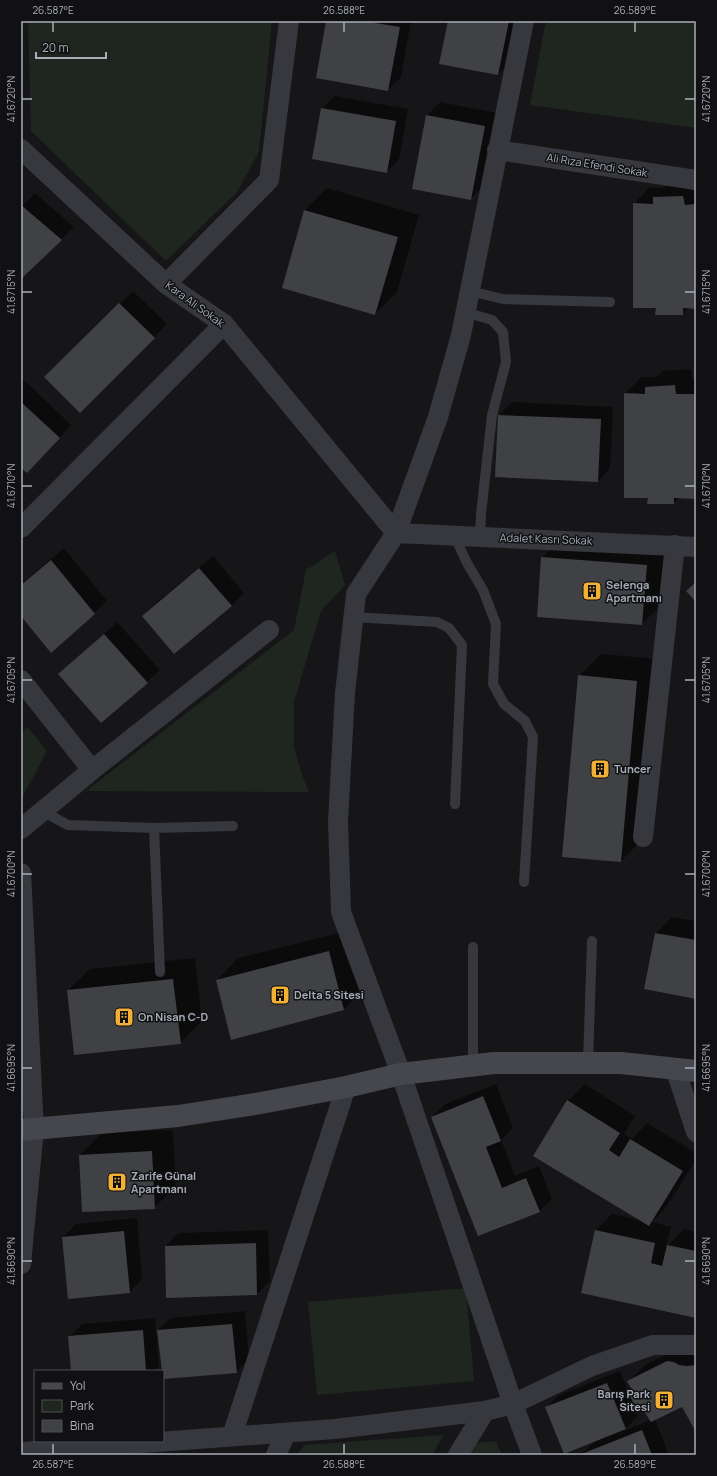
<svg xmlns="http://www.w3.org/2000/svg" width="717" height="1476" font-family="Manrope,sans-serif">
<rect width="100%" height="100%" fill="#161618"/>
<path fill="#1e261f" d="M28,21H272L259,152L237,192L166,261L31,131Z
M546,21H696V128L530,105Z
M335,551L345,585L321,611L294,702V746L301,772L309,792L86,791L294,630L306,570Z
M28,727L47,751L21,800V733Z
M466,1288L474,1381L317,1395L308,1302Z
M444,1435L432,1455H297L304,1445Z
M496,1441L502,1455H469L476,1443Z"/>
<path fill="#0007" fill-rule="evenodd" d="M327,21H411L401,77L388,90Z
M449,21H519L511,62L498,74Z
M335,96L408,109L399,159L387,172L322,108Z
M440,102L497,113L483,186L470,199L413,188L427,115Z
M696,180V308H688L682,314L657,307L634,204L650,187L664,188L671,181Z
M327,188L419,215L397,292L375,314L283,287L305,210Z
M35,193L74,227L21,277V207Z
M133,291L167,324L80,411L46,377Z
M691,369L692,379L696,378V497H680L674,503L649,497L625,393L642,377H656L663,371Z
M22,378L71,425L39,459L21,467Z
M512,402L613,407L610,468L598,481L496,476L499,415Z
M564,536L668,544L664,602L642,624L542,558Z
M64,548L107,601L94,613L21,615V584Z
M213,556L244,593L231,606L143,616L156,603Z
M117,622L160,670L147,682L59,674Z
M601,654L659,659L643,839L621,861L579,676Z
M672,917L696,921V998L656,933Z
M351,930L366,988L344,1009L217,980L238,958Z
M195,958L202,1021L180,1043L68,990L90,969Z
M496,1084L513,1128L501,1140L515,1176L539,1166L552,1199L539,1211L478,1235L432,1117L445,1104Z
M585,1084L635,1116L624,1134L632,1139L647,1123L696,1153V1160L665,1209L652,1222L671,1227L666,1247L684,1229L696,1232V1317L582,1292L596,1230L612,1214L639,1220L535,1155L568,1101Z
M173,1130L176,1186L154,1208L80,1155L102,1133Z
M137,1218L142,1279L130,1292L63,1237L76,1224Z
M268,1230L270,1281L257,1294L167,1297L166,1246L178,1233Z
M245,1311L249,1359L236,1372L158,1330L171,1318Z
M155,1318L159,1365L154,1371H72L69,1337L82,1324Z
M685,1345L696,1349V1430L682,1406L655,1419L669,1455H581L596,1440L547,1407L559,1395L620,1371L630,1395L634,1391L629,1381L645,1365ZM632,1401L641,1404L651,1420L623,1431L638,1416Z"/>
<path fill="#404145" d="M326,21H363L400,27L388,91L316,78Z
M448,21H509L498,75L439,64Z
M321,108L396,121L387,173L312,159Z
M426,115L485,126L471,200L412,189Z
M683,196L685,205L696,204V309L683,308V315H655L656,308H633V203L653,204V197Z
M21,205L62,240L21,279Z
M304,210L398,237L375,315L282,288Z
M119,303L155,338L80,413L44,377Z
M675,385L676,394H696V499L674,498V504H647L648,498H624V393L645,394V387Z
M21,402L60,438L27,473L21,468Z
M498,415L601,419L598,482L495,477Z
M541,557L647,565L642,625L537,617Z
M51,560L95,614L51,653L21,616V585Z
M199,568L232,606L174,654L142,616Z
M696,582V602L686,591Z
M104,634L148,683L101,723L58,674Z
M578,675L637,681L621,862L562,857Z
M655,933L696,940V999L644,989Z
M329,951L344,1010L231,1040L216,980Z
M173,979L181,1044L74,1055L67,990Z
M483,1096L501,1141L486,1147L502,1188L526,1178L540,1212L478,1236L431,1117Z
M567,1100L620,1133L609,1150L619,1157L630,1139L683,1171L649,1226L533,1156Z
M152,1151L155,1209L82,1212L79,1155Z
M595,1230L655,1243L651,1263L662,1266L667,1245L696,1251V1318L581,1293Z
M124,1231L130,1293L68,1299L62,1237Z
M256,1243L257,1295L166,1298L165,1246Z
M232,1324L237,1373L163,1379L157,1330Z
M143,1330L146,1371H71L68,1336Z
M667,1361L674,1362L679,1365L687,1366L696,1365V1432L682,1407L651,1422L640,1405L636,1407L629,1395L634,1393L627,1381Z
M607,1383L626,1429L564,1454L545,1407Z
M642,1430L652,1455H579Z"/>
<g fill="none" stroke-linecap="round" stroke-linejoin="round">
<path stroke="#37383d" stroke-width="10" d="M470,291L503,299L610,302
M465,312L492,320L503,332L506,362L492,415L481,514L480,536
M454,535L467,563L483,590L496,624L493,684L504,704L525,721L533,737L524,882
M353,617L437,622L449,628L462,645L455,804
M42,811L68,825L154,828L233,826
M154,828L160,972
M473,947V1065
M588,1063L592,941"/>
<path stroke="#37383d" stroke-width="20" d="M524,21L461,335L438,417L396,533L356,594L345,693L338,821L341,912L401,1074L513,1404L532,1455
M21,149L166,284L224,324L396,533L696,547
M497,150L696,180
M166,284L269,180L289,21
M21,528L224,324
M21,680L92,770
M21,829L92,770L269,630
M643,837L675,545
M21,873L34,1129L21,1264
M675,1068L696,1132
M232,1436L346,1087
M21,1452L335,1429L485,1411L513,1404L592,1366L653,1345H696
M276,1455L286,1433
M458,1455L485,1411"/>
<path stroke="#45474d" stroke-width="22" d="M21,1130L178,1116L261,1103L346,1087L401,1074L494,1063H621L696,1071"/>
</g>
<path fill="none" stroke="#a8adb8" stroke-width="1.5" d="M53,22V32M344,22V32M635,22V32M22,99H32M685,99H695M22,292H32M685,292H695M22,486H32M685,486H695M22,680H32M685,680H695M22,874H32M685,874H695M22,1068H32M685,1068H695M22,1261H32M685,1261H695M53,1444V1454M344,1444V1454M635,1444V1454"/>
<defs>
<g id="building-square" transform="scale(1)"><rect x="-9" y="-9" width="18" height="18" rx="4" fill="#f2b134" stroke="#111113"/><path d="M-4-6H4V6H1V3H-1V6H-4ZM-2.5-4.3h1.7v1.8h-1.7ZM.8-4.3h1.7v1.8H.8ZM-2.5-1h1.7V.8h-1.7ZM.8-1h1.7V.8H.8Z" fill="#111"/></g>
</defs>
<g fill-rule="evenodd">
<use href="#building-square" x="592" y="591"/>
<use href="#building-square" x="600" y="769"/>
<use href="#building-square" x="280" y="995"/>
<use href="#building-square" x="124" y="1017"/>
<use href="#building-square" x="117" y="1182"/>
<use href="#building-square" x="664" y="1400"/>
</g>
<g text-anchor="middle" stroke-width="3" stroke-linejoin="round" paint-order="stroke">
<g font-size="11" fill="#a8adb8" stroke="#111113">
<text transform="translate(597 165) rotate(9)" y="4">Ali Rıza Efendi Sokak</text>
<text transform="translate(195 304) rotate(36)" y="4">Kara Ali Sokak</text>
<text transform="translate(546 539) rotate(2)" y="4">Adalet Kasrı Sokak</text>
</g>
<g font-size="11" font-weight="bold" fill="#a8adb8" stroke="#111113" text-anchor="start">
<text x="606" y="589">Selenga<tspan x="606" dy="13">Apartmanı</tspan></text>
<text x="614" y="773">Tuncer</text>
<text x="294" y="999">Delta 5 Sitesi</text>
<text x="138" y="1021">On Nisan C-D</text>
<text x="131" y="1180">Zarife Günal<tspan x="131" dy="13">Apartmanı</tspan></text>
<text x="650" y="1398" text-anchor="end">Barış Park<tspan x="650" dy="13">Sitesi</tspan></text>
</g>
</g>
<rect width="717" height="1476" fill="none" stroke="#111113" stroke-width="44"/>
<rect x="34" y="1370" width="130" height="72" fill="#111113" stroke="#4d4f55"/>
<rect x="42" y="1383" width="20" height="6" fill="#45474d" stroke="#4d4f55"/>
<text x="70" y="1390" font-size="12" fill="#a8adb8">Yol</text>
<rect x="42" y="1400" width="20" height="12" fill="#1e261f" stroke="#4d4f55"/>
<text x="70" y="1410" font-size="12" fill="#a8adb8">Park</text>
<rect x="42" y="1420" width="20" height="12" fill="#404145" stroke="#4d4f55"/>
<text x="70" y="1430" font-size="12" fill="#a8adb8">Bina</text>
<path d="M36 52v6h70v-6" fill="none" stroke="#a8adb8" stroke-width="2"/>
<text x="42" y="52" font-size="12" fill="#a8adb8" stroke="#111113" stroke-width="3" paint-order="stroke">20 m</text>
<rect x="22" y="22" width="673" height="1432" fill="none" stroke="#a8adb8" stroke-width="1.5"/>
<g font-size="10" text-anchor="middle" fill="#a8adb8">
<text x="53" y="14">26.587°E</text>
<text x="344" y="14">26.588°E</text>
<text x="635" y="14">26.589°E</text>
<text transform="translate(11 99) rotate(-90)" y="4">41.6720°N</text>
<text transform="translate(706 99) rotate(-90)" y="4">41.6720°N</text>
<text transform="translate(11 292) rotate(-90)" y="4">41.6715°N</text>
<text transform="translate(706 292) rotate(-90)" y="4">41.6715°N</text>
<text transform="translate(11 486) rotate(-90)" y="4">41.6710°N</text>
<text transform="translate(706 486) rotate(-90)" y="4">41.6710°N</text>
<text transform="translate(11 680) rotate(-90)" y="4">41.6705°N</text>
<text transform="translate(706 680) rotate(-90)" y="4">41.6705°N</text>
<text transform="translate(11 874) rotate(-90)" y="4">41.6700°N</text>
<text transform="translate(706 874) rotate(-90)" y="4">41.6700°N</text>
<text transform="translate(11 1068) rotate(-90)" y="4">41.6695°N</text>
<text transform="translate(706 1068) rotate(-90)" y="4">41.6695°N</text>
<text transform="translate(11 1261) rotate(-90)" y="4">41.6690°N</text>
<text transform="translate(706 1261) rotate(-90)" y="4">41.6690°N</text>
<text x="53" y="1468">26.587°E</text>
<text x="344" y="1468">26.588°E</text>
<text x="635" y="1468">26.589°E</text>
</g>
</svg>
